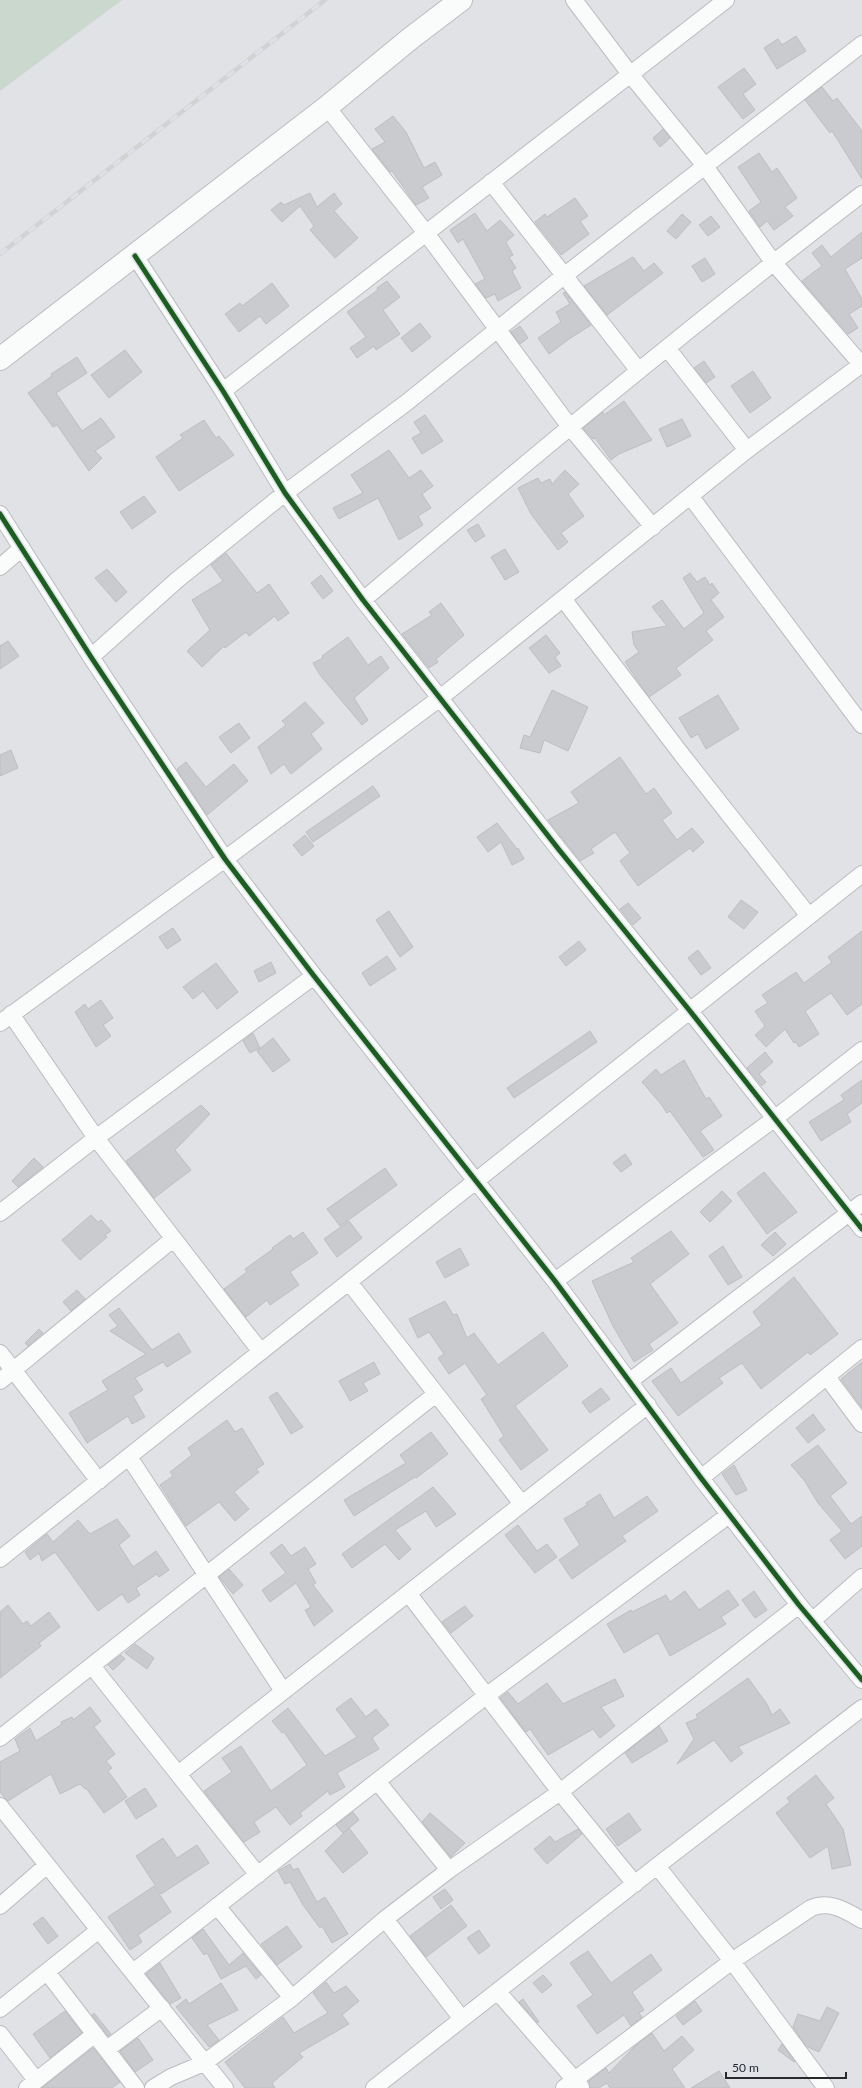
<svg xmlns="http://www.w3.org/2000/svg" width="862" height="2088" font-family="Lato,sans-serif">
<rect width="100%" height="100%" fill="#e0e2e6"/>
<path fill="#cbd8cd" d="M0,0H122L0,91Z"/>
<path fill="#c9cbce" stroke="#bdbec2" d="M796,36L806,51L777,69L764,48L778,39L782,45Z
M744,68L756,84L743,94L755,110L743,119L718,87Z
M822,87L833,101L837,98L862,131V179L832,131L830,133L805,100Z
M393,116L406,132L424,168L435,162L442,175L422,187L429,198L416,205L392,171L390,172L372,149L385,142L375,129Z
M663,129L670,138L660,147L653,138Z
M759,153L772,172L777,168L797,198L785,207L793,216L774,230L767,221L760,227L749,211L761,202L738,167Z
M310,193L317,207L334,193L342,204L334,211L358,238L335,258L310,230L314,226L300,206L282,222L271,210L281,202L284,205Z
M575,198L588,216L580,221L589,234L561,255L535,222L545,214L547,217Z
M475,213L487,231L500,220L514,235L506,242L513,255L509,257L516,268L512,271L521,288L498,301L495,294L486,298L475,284L485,279L463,239L458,243L450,230Z
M682,214L691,222L676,239L667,231Z
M711,216L720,227L708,236L699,225Z
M862,232V258L845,269L862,299V306L849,314L858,328L848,334L802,281L822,266L812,253L822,245L831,257Z
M633,257L644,271L654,263L663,273L607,315L584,286Z
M705,258L715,274L702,282L692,266Z
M387,281L400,297L383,310L400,334L376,350L374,346L357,358L350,348L366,337L347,312L378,290L377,288Z
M272,283L289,306L266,324L260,316L239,332L225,314L240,303L242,306Z
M565,292L591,325L569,339L549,354L538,338L561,322L556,312L570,304L563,293Z
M420,323L431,337L412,352L401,338Z
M520,326L528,338L520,344L511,332Z
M125,350L142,372L109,398L91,375Z
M77,357L87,373L56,393L82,431L101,418L115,437L95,451L102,458L89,471L57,425L53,427L28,393L52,376L51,374Z
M704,361L715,377L706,383L694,368Z
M753,371L771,398L750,413L731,386Z
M624,401L652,440L619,454L611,460L595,438L593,439L583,428L603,412L604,415Z
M425,415L443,441L422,454L412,438L421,433L414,422Z
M682,419L691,436L667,447L659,429Z
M204,420L216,438L219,436L234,455L179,491L156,457L183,438L180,435Z
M389,450L409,478L421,470L433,486L422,494L431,508L418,516L423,525L399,540L378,498L339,519L333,508L363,493L351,475Z
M565,470L579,484L568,494L584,516L561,533L568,542L558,550L531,514L518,488L538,478L541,483L550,479L552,484Z
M144,496L156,512L132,529L120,512Z
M478,524L485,536L475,542L467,530Z
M505,549L519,572L505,580L491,557Z
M226,553L257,593L269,584L289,613L278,621L275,616L249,636L246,632L225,648L224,646L202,667L187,651L210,630L192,600L223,581L211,565Z
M107,569L127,592L116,602L95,578Z
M690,573L697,582L705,577L710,585L712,583L719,593L711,600L724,617L706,631L713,640L676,668L681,675L649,697L625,662L639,652L634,645L632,632L667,626L652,607L662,600L684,629L704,613L683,578Z
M321,575L333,591L323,599L311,583Z
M441,603L464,635L436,659L438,662L429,668L402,634L432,615L429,612Z
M546,635L560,653L555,657L561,666L549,673L529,648Z
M348,637L368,665L381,656L389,668L354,698L368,720L362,725L320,675L313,663L323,658L322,656Z
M8,641L19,656L0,669V646Z
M552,690L588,707L568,751L544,740L540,753L520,748L524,735L530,737Z
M718,695L739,729L706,749L698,734L691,738L679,718Z
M305,702L324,723L311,734L322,749L291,774L284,764L271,774L258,747L286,725L282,721Z
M239,723L250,738L231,753L219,737Z
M11,750L18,768L0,776V755Z
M620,757L646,794L654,788L672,813L662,820L677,840L692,828L704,842L693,852L690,848L638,886L620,861L630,853L615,832L591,849L594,853L580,861L548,820L579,803L571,792Z
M186,762L206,787L234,764L248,781L207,815L177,769Z
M373,786L380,796L313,842L306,832Z
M497,823L517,849L518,848L524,859L512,865L501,842L488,852L477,837Z
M305,835L314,846L302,856L293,845Z
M741,900L758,912L744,929L728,917Z
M628,903L641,918L633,925L620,909Z
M389,911L413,947L400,957L376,920Z
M173,928L181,940L167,949L159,937Z
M862,931V1004L847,1015L831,993L805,1011L819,1034L799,1047L796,1042L794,1043L785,1029L766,1047L755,1035L765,1026L755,1011L768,1003L762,995L796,972L804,983L832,962L828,957Z
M579,941L586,950L566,966L559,957Z
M698,950L711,968L701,975L688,958Z
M387,956L396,969L370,986L362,973Z
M271,962L276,973L259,982L254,971Z
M216,963L238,992L217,1009L203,991L193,999L183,987Z
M101,1000L113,1018L103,1025L111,1036L96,1047L75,1012L85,1004L88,1009Z
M590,1031L597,1042L514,1098L507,1088Z
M253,1033L260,1048L250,1053L243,1041Z
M273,1038L290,1060L273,1072L257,1051Z
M765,1052L773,1062L759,1074L766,1082L762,1086L747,1068Z
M684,1060L706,1099L709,1097L722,1116L700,1131L714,1150L703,1157L670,1111L667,1113L661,1104L642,1082L656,1069L661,1075Z
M862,1080V1103L847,1114L851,1122L821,1141L809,1122L844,1100L841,1095Z
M201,1105L210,1114L175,1150L191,1170L154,1198L126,1161Z
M625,1154L632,1164L621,1172L613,1163Z
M34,1158L43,1167L18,1187L12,1181Z
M385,1168L397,1185L340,1226L327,1209Z
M764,1172L797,1212L767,1234L737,1193Z
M722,1191L732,1201L710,1222L700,1212Z
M91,1215L98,1222L101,1220L111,1231L105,1235L107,1237L80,1260L62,1240Z
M349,1221L362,1238L337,1257L324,1239Z
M671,1231L689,1254L650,1284L678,1323L649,1344L653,1350L634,1362L613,1326L592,1281L634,1262L631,1258Z
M303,1232L318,1253L290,1272L299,1285L270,1305L267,1300L246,1317L224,1289L247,1272L245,1269L273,1249L272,1248L290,1235L293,1239Z
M775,1232L786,1244L773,1256L761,1245Z
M723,1246L742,1277L728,1285L709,1256Z
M460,1248L469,1265L445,1278L436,1262Z
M794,1277L838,1334L810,1355L808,1352L761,1389L742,1363L719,1378L723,1383L678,1416L652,1381L671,1368L681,1383L762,1325L753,1312Z
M77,1290L85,1299L71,1311L63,1302Z
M445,1301L453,1315L457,1314L467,1338L474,1333L498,1365L543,1332L568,1366L515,1406L548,1450L521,1470L499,1440L504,1436L481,1399L487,1395L465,1363L449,1374L438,1358L444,1354L429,1332L418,1338L409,1319Z
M119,1308L152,1350L179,1333L191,1352L167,1367L163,1362L135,1378L143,1390L133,1396L145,1417L132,1424L128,1416L87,1443L69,1413L108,1390L102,1381L146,1354L110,1331L118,1326L109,1315Z
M39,1329L43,1333L28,1346L25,1343Z
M374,1362L380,1374L363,1383L368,1391L350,1401L339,1381Z
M862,1362V1408L841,1379Z
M601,1388L610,1399L590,1413L582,1402Z
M277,1392L303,1427L291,1434L269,1397Z
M813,1414L825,1430L808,1443L796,1428Z
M227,1420L235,1432L242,1428L264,1464L256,1469L259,1472L234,1492L249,1509L235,1521L219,1502L186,1526L160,1485L173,1476L170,1472L192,1455L188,1448Z
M431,1432L448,1454L416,1478L415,1477L354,1516L344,1500L406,1463L400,1455Z
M818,1445L847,1483L830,1496L851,1524L862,1516V1546L845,1559L830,1540L842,1531L818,1503L804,1480L791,1465Z
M734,1465L747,1490L736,1495L722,1474Z
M433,1487L456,1514L436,1527L426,1511L395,1530L411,1549L399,1560L385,1544L352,1568L342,1554Z
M600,1494L614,1518L647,1496L658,1511L622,1536L626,1541L572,1579L559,1560L580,1545L564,1519L587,1505L586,1503Z
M117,1519L130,1536L119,1545L133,1567L156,1551L169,1570L159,1577L157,1574L136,1588L140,1595L128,1603L122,1594L98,1611L55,1552L42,1561L39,1553L30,1560L25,1552L47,1534L53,1542L78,1520L90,1534Z
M518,1525L537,1551L547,1544L557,1557L535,1573L505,1535Z
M282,1544L291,1556L305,1547L316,1564L308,1569L316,1583L313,1585L333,1611L314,1626L305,1610L311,1607L296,1583L270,1602L262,1590L286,1573L270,1553Z
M229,1569L243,1585L233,1594L219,1577Z
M728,1590L739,1605L721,1617L726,1624L670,1656L658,1633L624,1653L607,1624L631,1610L632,1612L666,1595L670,1602L685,1591L699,1610Z
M754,1591L767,1610L755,1618L742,1600Z
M8,1605L23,1624L27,1621L31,1626L49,1612L60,1627L39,1643L41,1646L0,1678V1612Z
M465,1606L473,1616L451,1633L442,1622Z
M135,1644L154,1658L147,1669L125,1653Z
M121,1655L125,1659L113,1670L108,1665Z
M748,1678L767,1704L772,1715L780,1709L790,1723L738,1747L743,1753L731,1762L714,1740L677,1764L694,1739L686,1723L698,1718L696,1715Z
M615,1679L624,1696L601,1707L615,1726L600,1738L593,1729L548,1755L530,1729L526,1732L500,1698L508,1692L518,1704L547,1683L563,1704Z
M351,1698L366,1717L376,1709L389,1725L372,1738L379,1749L337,1773L345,1787L330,1795L328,1791L300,1813L302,1816L290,1825L276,1807L254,1822L260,1832L244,1842L204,1791L232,1772L222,1758L241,1746L271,1791L307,1765L284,1732L282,1733L272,1721L288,1708L325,1756L357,1737L336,1709Z
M90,1707L101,1721L94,1727L115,1754L106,1761L112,1768L108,1771L127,1797L104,1813L86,1788L85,1789L80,1784L60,1794L51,1774L8,1801L4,1797L0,1792V1762L20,1751L15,1739L30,1728L36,1741L62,1724L61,1722L72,1717L73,1720Z
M659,1726L668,1741L632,1763L625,1753Z
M816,1775L834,1798L826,1804L843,1829L851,1865L832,1869L828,1846L810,1858L776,1813L790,1802L787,1798Z
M145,1788L157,1806L136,1819L125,1801Z
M353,1812L359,1820L343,1833L336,1825Z
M430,1813L465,1843L451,1857L422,1822Z
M629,1813L641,1830L618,1846L606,1829Z
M349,1828L368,1853L343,1873L325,1851Z
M578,1829L582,1834L547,1864L534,1849L550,1836L555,1842Z
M163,1838L177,1858L197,1845L209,1863L161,1894L136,1856Z
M290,1864L293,1870L298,1868L317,1902L325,1897L348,1934L332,1943L322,1926L320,1928L303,1905L290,1882L285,1884L278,1871Z
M154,1886L171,1912L138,1935L142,1942L130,1950L108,1917Z
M445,1889L453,1900L441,1909L433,1897Z
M451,1905L467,1926L426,1957L410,1936Z
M43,1917L58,1936L48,1944L33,1924Z
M287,1926L302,1947L277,1965L261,1944Z
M203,1929L229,1965L243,1953L261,1975L256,1979L246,1966L221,1979L207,1953L204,1955L192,1938Z
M479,1930L490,1946L479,1954L467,1938Z
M588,1951L611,1983L651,1954L662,1970L632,1992L644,2010L639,2013L642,2017L631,2026L624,2015L597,2034L577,2006L593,1995L570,1963Z
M160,1963L181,1998L170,2004L146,1974Z
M543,1975L552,1985L542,1993L533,1983Z
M326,1982L334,1993L346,1986L359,2001L342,2015L349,2024L299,2053L303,2057L272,2083L275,2088H245L225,2062L283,2017L294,2033L328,2013L313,1993Z
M221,1983L238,2010L207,2025L219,2040L209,2047L176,2007L186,1999L189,2004Z
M523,1999L539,2022L538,2023L519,2002Z
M695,2001L702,2011L683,2025L676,2016Z
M827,2007L839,2013L819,2052L806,2046L793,2027L798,2014L820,2021Z
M65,2011L82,2033L50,2058L33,2034Z
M94,2013L111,2034L108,2036L92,2015Z
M652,2033L664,2051L682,2036L694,2050L672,2069L685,2088H610L607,2083L599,2088H590L589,2081L606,2068L609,2073L636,2045Z
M138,2038L153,2060L135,2072L120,2051Z
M782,2044L795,2061L794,2062L778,2050Z
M93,2048L120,2082L112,2088H42Z
M719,2071L730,2088H691Z"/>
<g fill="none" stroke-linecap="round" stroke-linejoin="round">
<g stroke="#bbbcc0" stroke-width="18">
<path id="street" d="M574,0L630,74L705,166L773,262L861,364
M327,107L426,233L570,427L653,527
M491,182L639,371
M135,256L223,391L285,493L363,600L560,851L690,1011L862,1229
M667,348L747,450
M223,391L726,0
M691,497L862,725
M0,514L91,657L225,859L314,976L555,1281L701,1478L799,1605L862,1680
M0,567L22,548
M363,600C527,462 692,324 862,194
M564,600L682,755L809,916
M91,657L177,580L285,493L406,403L565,275L862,44
M11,1014L96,1138L261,1352
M0,1023L225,859L440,698L747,450L862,364
M0,1213L96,1138L314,976
M555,1281L774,1119L862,1050
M349,1282L522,1504
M0,1353L99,1481
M827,1377L862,1424
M0,1381L173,1239
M630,1381L862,1203
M129,1457L283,1691
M701,1478L862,1348
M0,1559L862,874
M408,1593L560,1792L635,1884
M812,1621L862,1577
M92,1666L178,1774
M0,1738L436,1394
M377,1781L449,1870
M0,1806L225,2088
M657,1866L732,1961L826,2088
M258,1875L178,1774L648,1405
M0,1906L46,1866
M217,1906L292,1998
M385,1919L462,2019
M47,1972L136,2088
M133,1972L486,1696L729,1515
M498,1992L581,2087
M0,2009L99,1930
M0,2034L36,2080
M107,2049L162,2008
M27,2088L95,2034
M153,2088L171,2077L204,2063L292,1998L385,1919L449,1870L560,1792L799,1605
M374,2088L657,1866L862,1708
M564,2088L732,1961L811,1908C830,1900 846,1911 862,1920"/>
</g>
<g stroke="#bbbcc0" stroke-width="24">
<path id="secondary" d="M0,359L327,107L411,38L461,0"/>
</g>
<use href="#street" stroke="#fafbfb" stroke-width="16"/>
<use href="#secondary" stroke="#fafbfb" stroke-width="22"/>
<g stroke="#d2d2d3" stroke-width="4.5">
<path id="rail" d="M0,254L325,0"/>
</g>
<use href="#rail" stroke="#dee1e8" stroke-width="3" stroke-dasharray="9" stroke-linecap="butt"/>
<g stroke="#dee1e8" stroke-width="8">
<path id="cycleway" d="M135,256L223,391L285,493L363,600L560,851L690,1011L862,1229
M0,514L91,657L225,859L314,976L555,1281L701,1478L799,1605L862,1680"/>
</g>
<use href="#cycleway" stroke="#1b5e20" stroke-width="5"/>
</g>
<path d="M726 2072v6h120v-6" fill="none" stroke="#28292c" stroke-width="2"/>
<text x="732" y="2072" font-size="12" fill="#28292c" stroke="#dee1e8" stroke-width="3" paint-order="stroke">50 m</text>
</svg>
